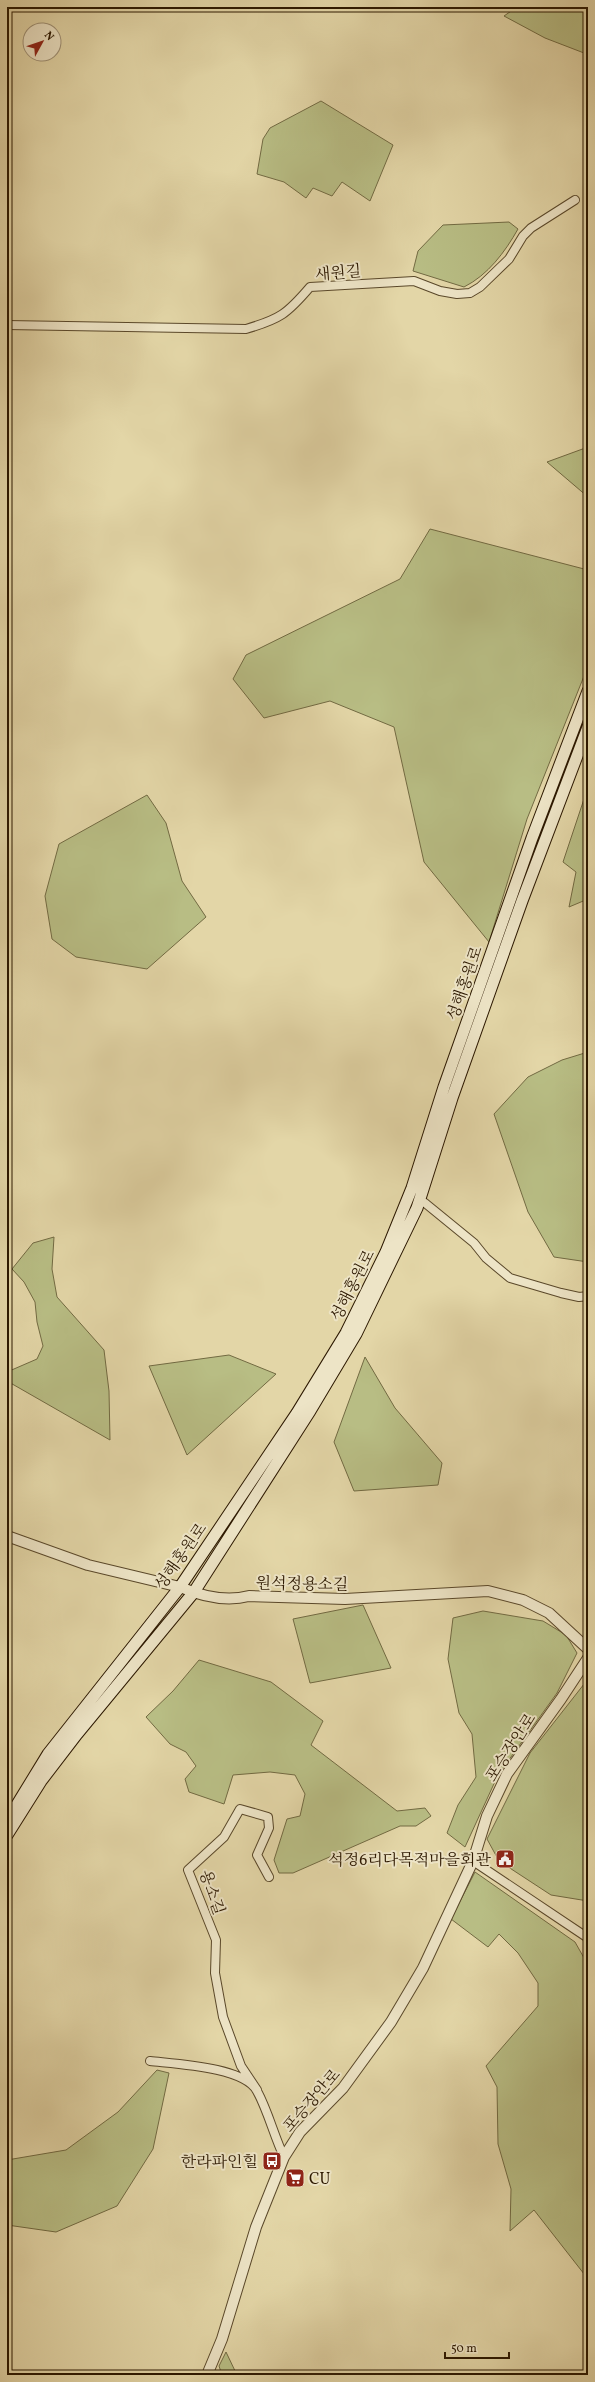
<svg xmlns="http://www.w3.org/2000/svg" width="595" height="2382" font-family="Vollkorn,'Noto Serif KR',serif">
<rect width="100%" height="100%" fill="#e3d6a7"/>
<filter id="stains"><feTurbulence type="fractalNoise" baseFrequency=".005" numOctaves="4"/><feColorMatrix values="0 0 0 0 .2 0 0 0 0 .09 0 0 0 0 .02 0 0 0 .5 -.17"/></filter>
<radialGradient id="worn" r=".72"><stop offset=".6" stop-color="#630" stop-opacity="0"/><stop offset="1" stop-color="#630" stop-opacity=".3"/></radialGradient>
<path fill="#b8bd84" stroke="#726a42" d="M517,7H588V57L584,53L545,38L504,16Z
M321,101L393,145L370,201L342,182L332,196L313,188L306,198L284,182L257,174L263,139L270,128Z
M509,222L518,229C505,252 488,275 464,287L413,271L418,251L443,225Z
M588,447V497L547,462Z
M430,529L588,570V666L527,819L489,942L424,862L394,727L330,701L264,718L233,679L246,655L400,579Z
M588,787V899L569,907L576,872L563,862Z
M147,795L166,823L182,881L206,917L147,969L76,957L52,939L45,896L59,844Z
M588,1052V1262L554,1257L528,1212L494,1114L528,1077L562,1060Z
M54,1237L52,1269L57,1297L104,1350L109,1391L110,1440L7,1381V1372L37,1359L43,1346L37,1322L35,1302L24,1282L12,1269L33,1243Z
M229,1355L276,1374L187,1455L149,1366Z
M365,1357L395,1408L442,1463L438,1485L354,1491L334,1442Z
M363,1605L391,1668L310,1683L293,1619Z
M483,1611L543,1621L566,1635L577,1653L557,1693L498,1775L465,1847L447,1833L458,1805L476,1777L472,1734L459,1713L448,1659L453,1618Z
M199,1660L271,1682L323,1721L311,1745L397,1811L425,1808L431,1816L416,1826H400L293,1873H279L274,1860L287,1819L300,1816L305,1794L295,1775L270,1772L233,1775L224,1804L189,1792L185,1779L196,1766L186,1752L170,1744L146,1717L173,1691Z
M588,1679V1901L551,1895L499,1861L487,1839L530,1753Z
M475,1872L575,1942L588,1965V2279L534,2210L510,2231L511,2189L498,2144L497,2087L486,2066L538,2006V1983L518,1953L499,1934L488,1947L451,1919Z
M157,2070L169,2073L153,2149L117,2206L56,2232L7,2225V2160L66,2150L118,2112Z
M226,2352L237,2375H222L219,2366Z"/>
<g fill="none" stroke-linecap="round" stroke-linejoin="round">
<g stroke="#5a482a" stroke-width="10">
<path id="minor" d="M7,325L246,329C280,319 287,314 310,287L414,281L440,291L457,294L470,293L480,287L509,259L523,236L531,228L575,200
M425,1203L474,1243L486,1258L510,1278L561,1293L579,1297L588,1296
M473,1861L588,1938
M150,2061C176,2064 244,2067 257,2091C268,2111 274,2136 284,2157
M257,2090L241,2066L223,2017L215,1973L216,1940L188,1870L224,1837L240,1809L268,1817L269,1828L257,1855L269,1877"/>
</g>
<g stroke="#5a482a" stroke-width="12">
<path id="tertiary" d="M7,1536L88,1565L180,1587C201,1596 226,1602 249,1596L345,1599L488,1591L523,1600L549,1613L588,1649
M207,2375L222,2339L256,2227L284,2157L300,2132L343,2088L391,2022L423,1968L473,1861L487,1816L507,1774L561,1699L588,1658"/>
</g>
<g stroke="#2c1800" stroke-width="13">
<path id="secondary" d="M7,1821L48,1754L180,1587L297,1413L346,1333L386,1252L412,1188L444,1087L532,838L588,691
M7,1835L41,1781L77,1734L194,1592L310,1411L356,1334L417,1208L452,1098L522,901L588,727"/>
</g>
<use href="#minor" stroke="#ede4c6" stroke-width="8"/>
<use href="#tertiary" stroke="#ede4c6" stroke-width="10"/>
<use href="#secondary" stroke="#ede4c6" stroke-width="11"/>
</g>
<defs>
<g id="civic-square" transform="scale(1)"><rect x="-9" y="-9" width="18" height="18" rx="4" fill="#8f2418" stroke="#ede4c6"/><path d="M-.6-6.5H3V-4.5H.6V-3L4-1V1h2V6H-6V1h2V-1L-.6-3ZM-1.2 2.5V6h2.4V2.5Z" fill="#fff"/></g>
<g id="bus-square" transform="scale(1)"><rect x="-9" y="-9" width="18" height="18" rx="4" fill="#8f2418" stroke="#ede4c6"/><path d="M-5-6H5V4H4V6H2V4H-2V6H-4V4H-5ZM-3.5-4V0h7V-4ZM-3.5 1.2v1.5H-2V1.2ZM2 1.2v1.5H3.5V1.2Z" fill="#fff"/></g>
<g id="supermarket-square" transform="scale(1)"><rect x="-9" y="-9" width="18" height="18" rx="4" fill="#8f2418" stroke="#ede4c6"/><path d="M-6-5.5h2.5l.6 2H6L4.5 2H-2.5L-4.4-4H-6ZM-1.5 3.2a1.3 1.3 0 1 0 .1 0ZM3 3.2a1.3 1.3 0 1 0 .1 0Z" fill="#fff"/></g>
</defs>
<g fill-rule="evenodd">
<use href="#civic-square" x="505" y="1859"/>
<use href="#bus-square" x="272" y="2161"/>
<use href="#supermarket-square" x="295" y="2178"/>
</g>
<g text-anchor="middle" stroke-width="4" stroke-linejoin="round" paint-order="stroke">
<g font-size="16" fill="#2c1800" stroke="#ede4c6">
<text transform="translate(338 272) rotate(-5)" y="6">새원길</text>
<text transform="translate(464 983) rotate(-71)" y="6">성해홍원로</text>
<text transform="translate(352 1285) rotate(-63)" y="6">성해홍원로</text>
<text transform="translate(180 1556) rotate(-55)" y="6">성해홍원로</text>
<text transform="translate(302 1583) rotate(1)" y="6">원석정용소길</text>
<text transform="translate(510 1747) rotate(-57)" y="6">포승장안로</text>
<text transform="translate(213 1892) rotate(71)" y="6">용소길</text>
<text transform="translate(311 2100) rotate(-49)" y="6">포승장안로</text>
</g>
<g font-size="16" fill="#2c1800" stroke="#ede4c6" text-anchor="end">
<text x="491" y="1865">석정6리다목적마을회관</text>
<text x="258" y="2167">한라파인힐</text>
<text x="309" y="2184" text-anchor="start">CU</text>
</g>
</g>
<rect width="595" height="2382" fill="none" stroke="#e3d6a7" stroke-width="24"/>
<rect x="8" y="8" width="579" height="2366" fill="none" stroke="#2c1800" stroke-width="2"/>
<rect x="12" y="12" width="571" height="2358" fill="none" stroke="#2c1800"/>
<g transform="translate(42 42) rotate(50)"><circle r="19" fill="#ede4c6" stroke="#a09277"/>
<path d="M0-3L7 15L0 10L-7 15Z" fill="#8f2418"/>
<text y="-6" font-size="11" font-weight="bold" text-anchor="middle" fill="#2c1800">N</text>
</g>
<path d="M445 2352v6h64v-6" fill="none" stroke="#2c1800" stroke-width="2"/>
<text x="451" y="2352" font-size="12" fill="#2c1800" stroke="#ede4c6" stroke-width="3" paint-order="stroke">50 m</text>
<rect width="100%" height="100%" filter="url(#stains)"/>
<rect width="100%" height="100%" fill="url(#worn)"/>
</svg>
